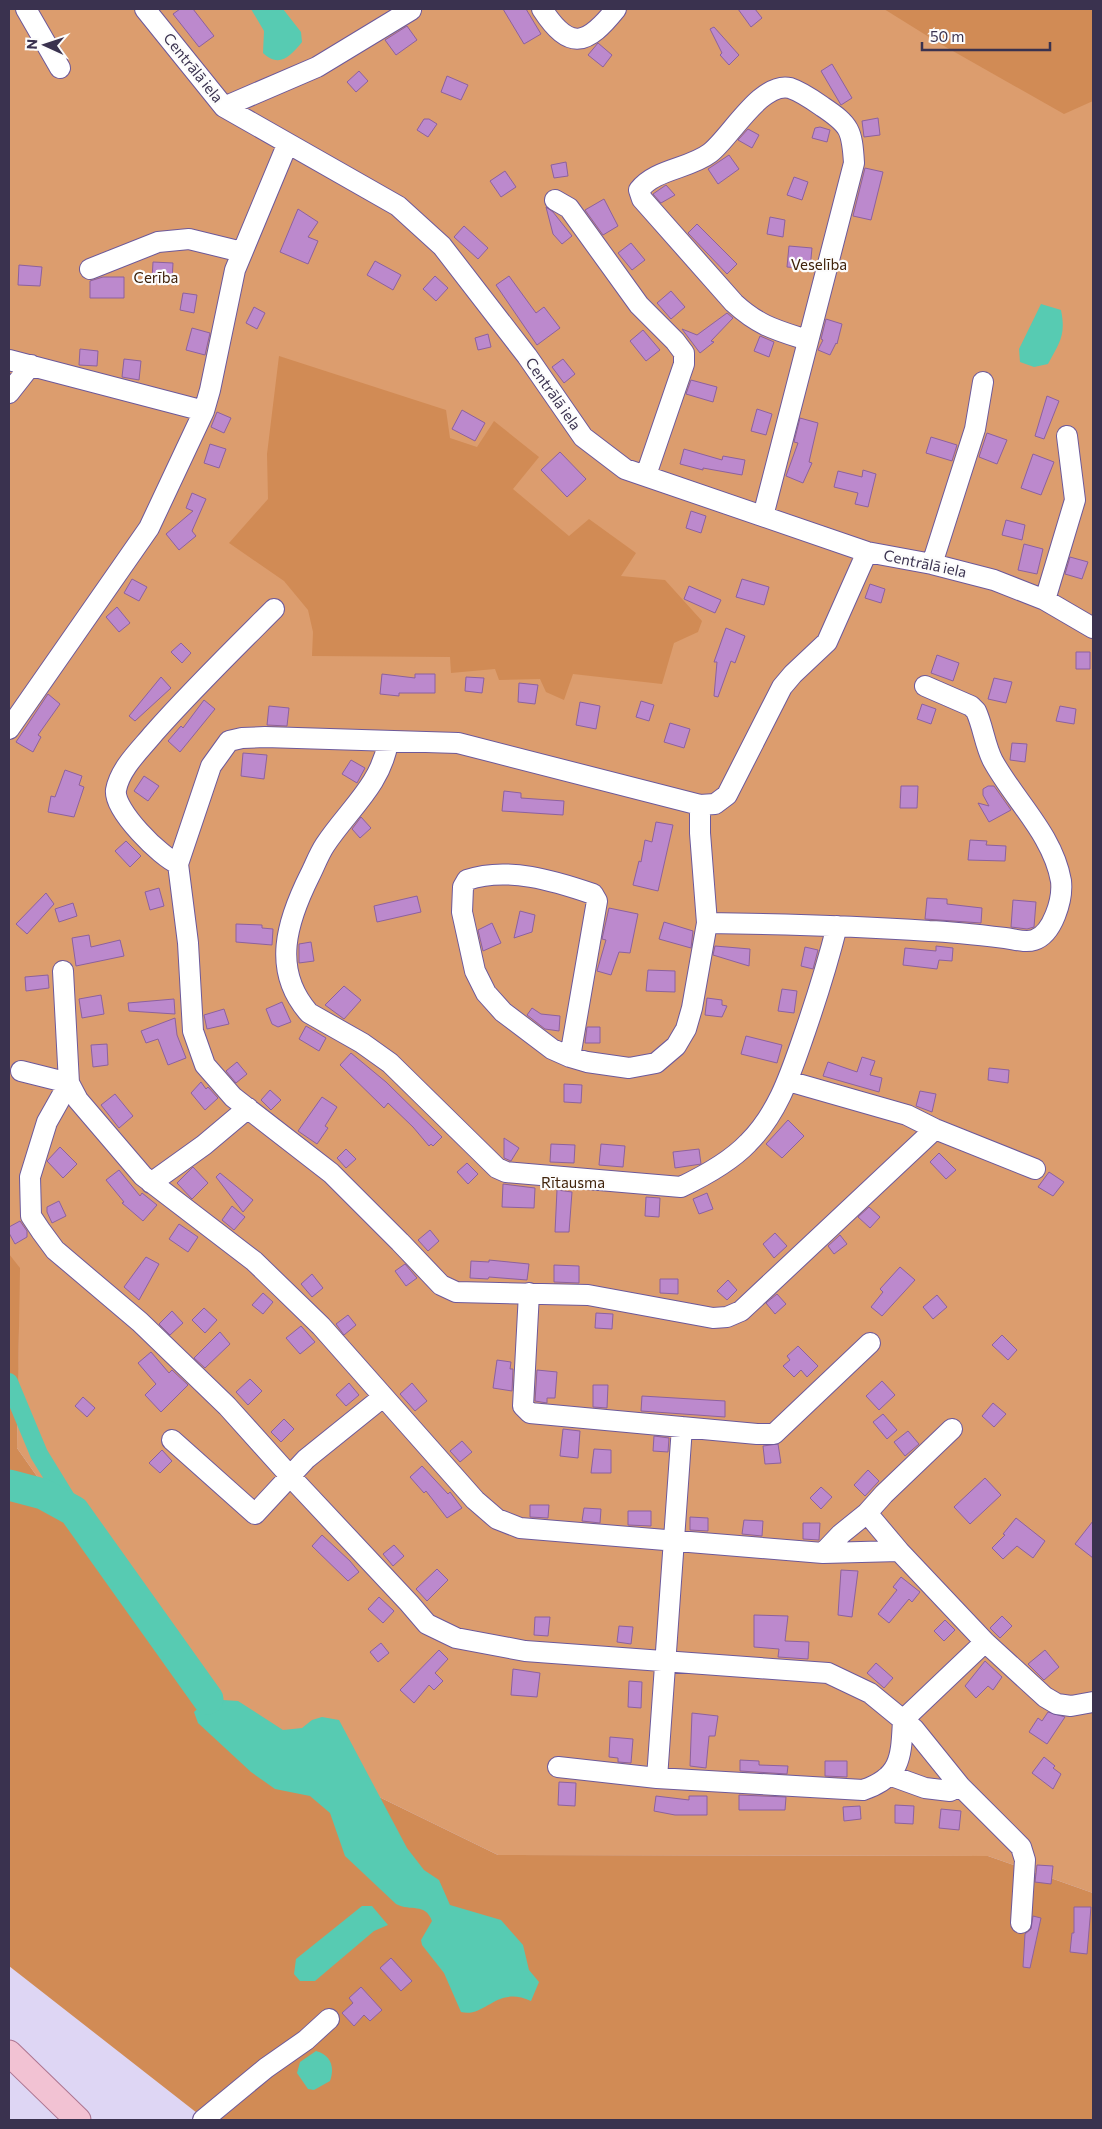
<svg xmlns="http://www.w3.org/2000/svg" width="1102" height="2129" font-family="Commissioner,sans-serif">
<rect width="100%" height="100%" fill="#ded6f4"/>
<path fill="#dc9d6e" d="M9,9H891L1093,100V1893L988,1856L498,1855L203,1711L17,1448L19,1290L9,1266Z"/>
<path fill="#d18b55" d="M884,9H1093V101L1064,114L937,42Z
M279,356L446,410L450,438L477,447L494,421L539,457L513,489L569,536L589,519L636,553L621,576L665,580L702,621L698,632L674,643L662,684L573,674L564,700L546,692L540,679L499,680L495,669L451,673L450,657L312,656L313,632L308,610L284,581L229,543L268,499L267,454Z
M9,1254L20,1268L17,1448L203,1711L498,1855L988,1856L1093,1893V2120H206L9,1966Z"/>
<path fill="#57cbb2" d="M251,9H283L301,32L302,42C290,57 279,68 263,53L264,31Z
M1041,304L1061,310C1066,335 1060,342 1048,364L1034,367L1020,362L1019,349Z
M208,1699L238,1701L283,1730L302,1728L312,1720L322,1717L339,1720L407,1848L424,1870L439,1880L450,1905L501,1920L523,1945L529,1970L539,1982L531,2001C496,1985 486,2018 461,2012L444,1973L422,1945L421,1940L432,1921C425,1902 411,1912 396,1904L345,1856L330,1813L310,1796L275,1789L251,1772L198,1723L194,1712Z
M362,1906H372L388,1925L374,1931L315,1981H300L294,1974L296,1959Z
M316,2051C331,2055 335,2067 330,2081L314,2090L308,2089L297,2073L300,2062Z"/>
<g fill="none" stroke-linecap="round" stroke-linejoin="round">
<path stroke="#57cbb2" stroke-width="18" d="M9,1382L39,1454L74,1511"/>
<path stroke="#57cbb2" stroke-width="31" d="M9,1485L43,1494L74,1511L208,1699"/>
</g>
<path fill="#bc89cd" stroke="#8d619d" d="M180,9H193L214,36L199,47L173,14Z
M503,9H526L541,34L524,44Z
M738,9H755L762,18L751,27Z
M407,26L417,40L396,55L385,40Z
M714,27L739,55L729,65L720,55L722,53L710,29Z
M598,43L612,55L603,67L588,55Z
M832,64L852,98L841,105L821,71Z
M359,71L368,81L356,92L347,82Z
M447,76L468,85L461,100L441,92Z
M878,118L880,135L864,137L862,121Z
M424,119H429L437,124L428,137L417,130Z
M820,127L830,130L827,142L812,138L815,128Z
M748,129L759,135L752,148L738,140Z
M729,155L739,169L718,184L708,169Z
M566,162L568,176L554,178L551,165Z
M865,168L883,172L871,220L853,216Z
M505,171L516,187L501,197L490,181Z
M794,177L808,182L802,200L787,195Z
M666,185L675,195L661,203L653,194Z
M604,199L618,226L603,235L585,210Z
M546,207L553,212L572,236L562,244L553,234Z
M298,209L318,222L308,237L318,241L308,264L280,252Z
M770,217L785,220L783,237L767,234Z
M697,224L737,264L727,274L688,233Z
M464,226L488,248L478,259L454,237Z
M631,243L645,260L632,270L618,253Z
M789,246L812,248L810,269L787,267Z
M375,261L401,275L393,290L367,275Z
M153,262L173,263L172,281L152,280Z
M19,265L42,267L40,286L18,285Z
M435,276L448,288L436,301L423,289Z
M509,276L536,313L544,307L560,328L537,345L496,285Z
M103,277H124V298H90V281Z
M671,291L685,307L671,319L657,303Z
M183,293L197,295L194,313L180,310Z
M254,307L265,313L257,329L246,323Z
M727,313L733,318L711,341L714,342L700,353L682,329L697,335Z
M826,319L842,324L837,344L836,343L830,355L818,350L823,340L821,339Z
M192,328L210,333L205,355L186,350Z
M643,330L660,350L646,361L630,341Z
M488,334L491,347L478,350L475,338Z
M760,336L774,342L769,357L754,351Z
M80,349L98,351L97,366L79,365Z
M124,359L141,361L139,380L122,377Z
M563,359L575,374L564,383L552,367Z
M691,380L717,387L713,402L686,394Z
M1047,396L1059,401L1044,439L1035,436Z
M757,409L772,414L766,435L751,431Z
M462,410L485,423L475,441L452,429Z
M217,412L231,418L224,433L211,427Z
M800,418L818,423L809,462L812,463L803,483L786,476L798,443L794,442Z
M987,433L1007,440L997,464L979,457Z
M931,437L957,445L952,461L926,453Z
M210,444L226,449L219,468L204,463Z
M684,449L722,460L723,456L745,460L742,475L703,468V470L680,464Z
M560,452L586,479L567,497L541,470Z
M1033,454L1054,462L1041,495L1021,488Z
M863,470L876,474L868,507L855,504L858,493L834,487L838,471L862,477Z
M192,493L206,499L192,531L196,536L179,550L166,534L193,511L186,508Z
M691,511L706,516L701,533L686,528Z
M1006,520L1025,525L1022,540L1002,535Z
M1024,544L1043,549L1037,574L1018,570Z
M1070,557L1088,562L1082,579L1065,574Z
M132,579L147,587L139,601L124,593Z
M742,579L769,587L764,605L736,597Z
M870,584L885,589L881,603L865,598Z
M689,586L721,600L715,613L684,599Z
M117,607L130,623L119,632L106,617Z
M726,628L745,636L735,663L731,661L718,697L714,696L717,662H714Z
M181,643L191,653L182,663L171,652Z
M1076,652H1090V669H1076Z
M937,655L959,663L953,681L931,673Z
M382,674L415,678V674H435V693H399V696L380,694Z
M161,677L171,688L135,721L129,716Z
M466,677L484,678L482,693L465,691Z
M994,678L1012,682L1006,703L988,699Z
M519,683L538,685L535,704L518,702Z
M48,694L60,704L38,735L41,737L33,752L16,742Z
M204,700L215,709L180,752L168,741L181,726L183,728Z
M641,701L654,705L649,721L636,717Z
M580,702L600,706L596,729L576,725Z
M922,704L936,709L931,724L917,719Z
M269,706L289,708L287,726L267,725Z
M1060,706L1076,709L1074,724L1056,721Z
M670,723L690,729L684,748L664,742Z
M1012,743L1027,744L1025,762L1010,760Z
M243,753L267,755L264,779L241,776Z
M351,760L365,768L357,783L342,774Z
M65,770L82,776L79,785L84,787L74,817L48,812L51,796L55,797Z
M144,776L159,786L148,801L134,791Z
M901,786H918L917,808H900Z
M988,786H994L1011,810L989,822L978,803L989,806L983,795V789Z
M504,791L521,793V798L564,801L563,815L502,811Z
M361,817L371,828L360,838L352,829Z
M656,822L673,825L658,891L633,885L639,861L641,862L645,840L652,842Z
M970,840L987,841L986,845L1006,846L1005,861L968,860Z
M126,841L141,856L130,867L115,851Z
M159,888L164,906L150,910L145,892Z
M46,893L54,904L27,934L16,924Z
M417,896L421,912L377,922L374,906Z
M927,898L947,899V904L982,908L981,923L925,919Z
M1013,900L1036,902L1034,927L1027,929L1011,927Z
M73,903L77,916L59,922L55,909Z
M609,908L638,914L630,953L619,952L611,975L597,971L606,940L602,939Z
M520,911L535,915L532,932L514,938Z
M664,922L693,931L691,948L659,939Z
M492,923L501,943L483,951L478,930Z
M236,924L262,925V928L273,929L272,945L236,942Z
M89,935L91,947L120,940L124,956L76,966L72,938Z
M311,942L314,961L299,963V944Z
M715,946L750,949L749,966L713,955Z
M936,946L953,948L952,961L939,960L937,969L903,965L905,948L936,951Z
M805,947L818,950L813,969L801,966Z
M648,970L675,971V992L646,991Z
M48,975L49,988L26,991L25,977Z
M344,986L361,1000L344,1019L325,1005Z
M782,989L797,991L794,1013L778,1011Z
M101,995L104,1014L82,1018L79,999Z
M707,998L722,1000V1005L727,1006L722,1017L705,1015Z
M174,999L175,1014L129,1011L128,1003Z
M282,1002L291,1022L278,1027L272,1024L266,1009Z
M532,1008L541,1014L560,1016L559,1031L545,1029L527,1015Z
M224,1009L229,1024L207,1029L204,1015Z
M175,1018L177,1035L186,1058L168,1065L158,1039L146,1043L141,1031Z
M306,1026L326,1038L319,1051L299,1039Z
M587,1027H600V1043H585Z
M746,1036L782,1045L777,1063L741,1054Z
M107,1044L108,1065L93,1067L91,1045Z
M351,1053L386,1082L442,1137L433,1146L431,1144L429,1146L413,1127L388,1103L384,1108L340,1065Z
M862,1057L875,1061L870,1075L882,1078L879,1092L823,1076L828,1062L857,1072Z
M237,1062L247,1074L236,1083L226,1071Z
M989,1068L1009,1070L1008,1083L988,1080Z
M201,1082L206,1089L208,1087L218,1098L205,1110L191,1093Z
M564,1084L582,1085L581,1103L564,1102Z
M270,1090L281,1100L271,1110L261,1100Z
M920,1091L936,1094L932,1112L916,1106Z
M115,1094L133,1116L119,1128L101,1105Z
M322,1097L337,1107L325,1126L328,1128L317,1144L298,1131Z
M788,1120L804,1136L782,1158L766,1144Z
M504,1138L519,1148L511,1161L504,1158Z
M551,1144L575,1145L574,1163L550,1162Z
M601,1144L625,1146L623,1167L599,1165Z
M60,1147L77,1164L63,1178L47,1161Z
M346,1149L356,1159L346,1168L337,1158Z
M699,1149L701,1164L675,1168L673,1152Z
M939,1153L956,1170L946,1179L930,1162Z
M467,1163L478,1174L468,1184L457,1172Z
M193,1167L208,1183L192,1199L177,1183Z
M119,1170L140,1196L142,1193L157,1205L143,1221L122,1203L124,1202L106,1180Z
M1049,1172L1064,1182L1053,1196L1038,1187Z
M220,1173L253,1200L243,1212L216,1177Z
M503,1184L535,1188L534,1208L502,1207Z
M557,1190L572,1192L569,1232H555Z
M707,1193L713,1209L699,1214L693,1199Z
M646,1197L660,1198L659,1217L645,1216Z
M59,1201L66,1216L52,1223L47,1212V1207Z
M232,1206L245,1217L234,1230L222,1220Z
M869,1207L880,1217L870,1228L858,1217Z
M20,1221L27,1231V1237L15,1244L9,1233V1227Z
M179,1224L198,1237L188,1252L169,1239Z
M430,1230L439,1241L428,1251L418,1240Z
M775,1233L787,1246L774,1258L763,1244Z
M840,1235L847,1244L834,1254L828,1246Z
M146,1257L159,1264L139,1300L124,1287Z
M489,1260L529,1264L527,1280L489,1277L488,1279L470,1278L471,1261L489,1262Z
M405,1264L417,1278L406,1286L395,1271Z
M554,1265L579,1266V1283L554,1282Z
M900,1267L915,1280L882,1316L871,1307L883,1292L880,1289Z
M312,1274L323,1288L312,1297L301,1284Z
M660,1279H678V1294L660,1293Z
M728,1280L737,1290L727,1300L717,1291Z
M263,1293L273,1302L263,1314L252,1305Z
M777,1294L786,1304L775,1314L766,1303Z
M937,1295L947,1307L933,1319L923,1307Z
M204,1308L217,1320L205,1333L192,1320Z
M172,1311L183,1323L170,1335L159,1324Z
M596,1313L613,1314L612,1329L595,1328Z
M348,1315L356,1325L344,1335L336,1324Z
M301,1326L315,1342L300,1354L286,1338Z
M220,1332L230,1344L205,1368L194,1358Z
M1002,1335L1017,1350L1008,1360L992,1345Z
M798,1346L818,1366L807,1377L801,1370L794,1377L783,1366L790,1360L787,1356Z
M151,1352L169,1373L172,1370L188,1385L161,1412L145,1395L156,1384L138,1363Z
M497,1360L511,1362L510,1369H513L512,1391L493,1388Z
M537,1370L557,1372L555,1398H547V1403L535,1401Z
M250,1379L262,1391L248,1405L236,1392Z
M882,1381L895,1395L879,1410L866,1396Z
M349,1383L359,1395L346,1406L336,1395Z
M412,1383L427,1401L415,1411L400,1394Z
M593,1385H608L607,1408L593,1407Z
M642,1396L725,1401V1417L641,1411Z
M83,1397L95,1408L87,1417L75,1406Z
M993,1403L1006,1414L994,1427L982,1416Z
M883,1414L897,1430L887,1439L873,1422Z
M284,1419L294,1429L281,1442L271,1432Z
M563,1429L580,1431L578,1458L560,1456Z
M908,1431L919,1444L905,1456L894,1442Z
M654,1436L669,1438L668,1452L653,1451Z
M462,1441L472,1452L460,1462L450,1451Z
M778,1444L781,1463L765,1464L763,1446Z
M594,1449L611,1450V1473H591Z
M162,1450L172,1461L160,1473L149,1463Z
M422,1466L448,1494L450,1492L462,1508L447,1518L426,1491L424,1493L410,1477Z
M868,1470L879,1481L865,1496L854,1485Z
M985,1478L1001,1495L970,1524L954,1507Z
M821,1487L832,1497L821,1509L810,1498Z
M530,1505H549L548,1518L530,1517Z
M584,1508L601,1509L600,1523L582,1521Z
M628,1511H651V1526L628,1525Z
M690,1517L708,1518V1531L690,1530Z
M1016,1518L1045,1541L1033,1558L1017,1546L1003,1559L992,1548L1005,1535L1003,1534Z
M744,1520L763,1521L762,1536L742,1534Z
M1093,1521V1558L1075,1544Z
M803,1523H820L819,1540L803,1539Z
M322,1535L350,1561L359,1572L348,1581L312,1546Z
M394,1545L404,1556L393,1566L383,1554Z
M437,1569L448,1580L427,1601L416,1589Z
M841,1570L858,1571L852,1617L838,1615Z
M901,1577L920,1592L912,1602L909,1599L889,1623L878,1614L897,1590L893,1587Z
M379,1597L394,1611L383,1623L368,1609Z
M754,1615L788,1616L785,1641L809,1642L808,1659L778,1657L779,1649L754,1647Z
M1002,1616L1012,1626L1000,1638L990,1628Z
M535,1617H550L548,1636L534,1635Z
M945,1620L955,1630L944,1641L934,1631Z
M619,1626L633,1627L631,1644L617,1642Z
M381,1643L389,1653L378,1662L370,1652Z
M439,1650L448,1659L435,1673L443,1681L434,1690L429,1685L414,1703L400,1690Z
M1045,1650L1059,1667L1044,1680L1028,1664Z
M985,1661L1002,1677L993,1690L988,1686L976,1698L965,1686Z
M876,1663L893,1678L884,1688L867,1673Z
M513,1669L540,1673L537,1697L511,1695Z
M629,1681L642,1682L641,1708L628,1707Z
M1048,1712L1065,1717L1047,1744L1029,1732L1038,1718L1042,1721Z
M692,1713L718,1716L715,1736H709L706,1768L690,1766Z
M610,1737L633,1739L631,1763L618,1762V1758L609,1757Z
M1044,1757L1055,1766L1053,1768L1061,1774L1053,1789L1032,1773Z
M740,1760L759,1761V1765L788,1766L787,1774L740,1771Z
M825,1761H847V1777L825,1776Z
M559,1782L576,1783L575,1806L558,1805Z
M739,1795L786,1797L785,1810H739Z
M656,1796L689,1800V1796H707V1815H675L654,1811Z
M895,1805L914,1806L913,1824L895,1823Z
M860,1806L861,1819L844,1821L843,1807Z
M941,1809L961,1811L959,1830L939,1828Z
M1037,1865L1053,1866L1051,1884L1035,1882Z
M1074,1907H1091L1087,1954L1070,1952L1072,1933H1074Z
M1033,1916L1041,1918L1030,1968L1023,1967L1025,1934L1031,1929Z
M391,1958L412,1981L401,1991L380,1968Z
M361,1987L382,2010L370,2021L364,2015L354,2026L342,2013L353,2003L349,1998Z"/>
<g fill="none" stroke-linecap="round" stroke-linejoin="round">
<g stroke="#6d599a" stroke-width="22">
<path id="minor" d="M26,9L60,68
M145,9L224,107L398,206L442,246L527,356L583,437L625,469L867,552L932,564L994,580L1045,600L1093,628
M542,9C570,52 587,45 616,9
M224,107L317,67L411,10
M555,200L569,208L639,305L675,341L684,353V364L646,475
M90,269L158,242L189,239L242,252
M9,360L204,411
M9,393L31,365
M763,516L854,163C852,130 850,125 823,107C813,100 802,92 790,88C761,81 730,138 710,153C689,169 655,169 639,190L642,199L734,303C759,326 776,330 807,340
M932,564L975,429L983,382
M1045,600L1075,500L1067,436
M9,729L149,528L204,411L210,390L235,270L287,145
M388,742C381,785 348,810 325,845C319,854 315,865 310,875C287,921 271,970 309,1013L362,1043L390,1063L497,1168L506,1172L681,1187C704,1176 730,1162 748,1143C779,1112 791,1072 805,1032C817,997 828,962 837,926
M700,805L458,743L265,737L242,738L229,741L211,766L178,864L188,943L193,1031L205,1065L233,1097L331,1173L400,1242L441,1285L456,1292L588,1295L713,1318L727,1317L741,1311L935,1129
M178,864C161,857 113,810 116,790C120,768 141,749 154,733C192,690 233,650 274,609
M707,923C781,924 855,926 929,931C955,932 980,935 1005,938C1014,939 1025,943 1034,940C1053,934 1063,899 1061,881C1053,835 1015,801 993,761C985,746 983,726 976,711L971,706L925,686
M63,971L69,1083L78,1100L143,1176L254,1261L321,1326L475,1500L497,1519L520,1528L823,1553L899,1551L867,1513L884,1494L952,1429
M570,1057L597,901L593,894C555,881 507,866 467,880L463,887L462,912L475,971L486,993L503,1012L552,1049L570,1057L587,1062L629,1068L656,1063L676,1046L686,1029L692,1008L707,923L700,833V805L715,804L727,795L782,687L793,674L827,642L867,552
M21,1071L69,1083L47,1122L30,1177L31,1216L41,1231L55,1250L140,1322L227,1406L290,1476L409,1603L427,1624L456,1638L525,1651L828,1673L870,1693L903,1720C901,1756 902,1777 863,1790L657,1778L558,1767
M788,1081L907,1115L935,1129L1035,1169
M151,1183L204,1145L248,1108
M529,1293L523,1406L530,1413L757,1434H774L870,1343
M172,1440L255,1514L306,1459L383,1397
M899,1551L985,1642L1045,1697L1057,1704L1071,1706L1093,1702
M823,1553L841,1534L867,1513
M985,1642L903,1720L914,1729L960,1786L1021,1847L1025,1860L1021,1923
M889,1775L925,1788L950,1791L960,1786
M657,1778L682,1427
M203,2120L266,2068L306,2040L329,2019"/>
</g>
<g stroke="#ac7591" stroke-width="27">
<path id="major" d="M9,2053L78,2120"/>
</g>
<use href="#minor" stroke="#fff" stroke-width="20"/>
<use href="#major" stroke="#f2c2d3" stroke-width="25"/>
</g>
<g text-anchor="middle" stroke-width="4.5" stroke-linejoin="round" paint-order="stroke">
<g font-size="15" fill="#3a324f" stroke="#fcfcfc">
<text transform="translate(193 68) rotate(51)" y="5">Centrālā iela</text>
<text transform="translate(553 394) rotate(55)" y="5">Centrālā iela</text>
<text transform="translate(925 564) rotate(12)" y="5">Centrālā iela</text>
</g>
<g font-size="15" fill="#40230b" stroke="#fcfcfc">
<text x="819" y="270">Veselība</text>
<text x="156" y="283">Cerība</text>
<text x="573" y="1188">Rītausma</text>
</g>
</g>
<rect width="1102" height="2129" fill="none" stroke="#3a324f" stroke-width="20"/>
<g transform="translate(45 45) rotate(273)" stroke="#fcfcfc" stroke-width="4" paint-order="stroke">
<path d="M0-4L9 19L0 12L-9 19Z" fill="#3a324f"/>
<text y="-8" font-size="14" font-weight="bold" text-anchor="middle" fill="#3a324f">N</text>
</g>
<path d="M922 42v8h128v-8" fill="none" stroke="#3a324f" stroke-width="2.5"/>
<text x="930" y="42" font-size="15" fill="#3a324f" stroke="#fcfcfc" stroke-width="4" paint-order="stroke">50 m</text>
</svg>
